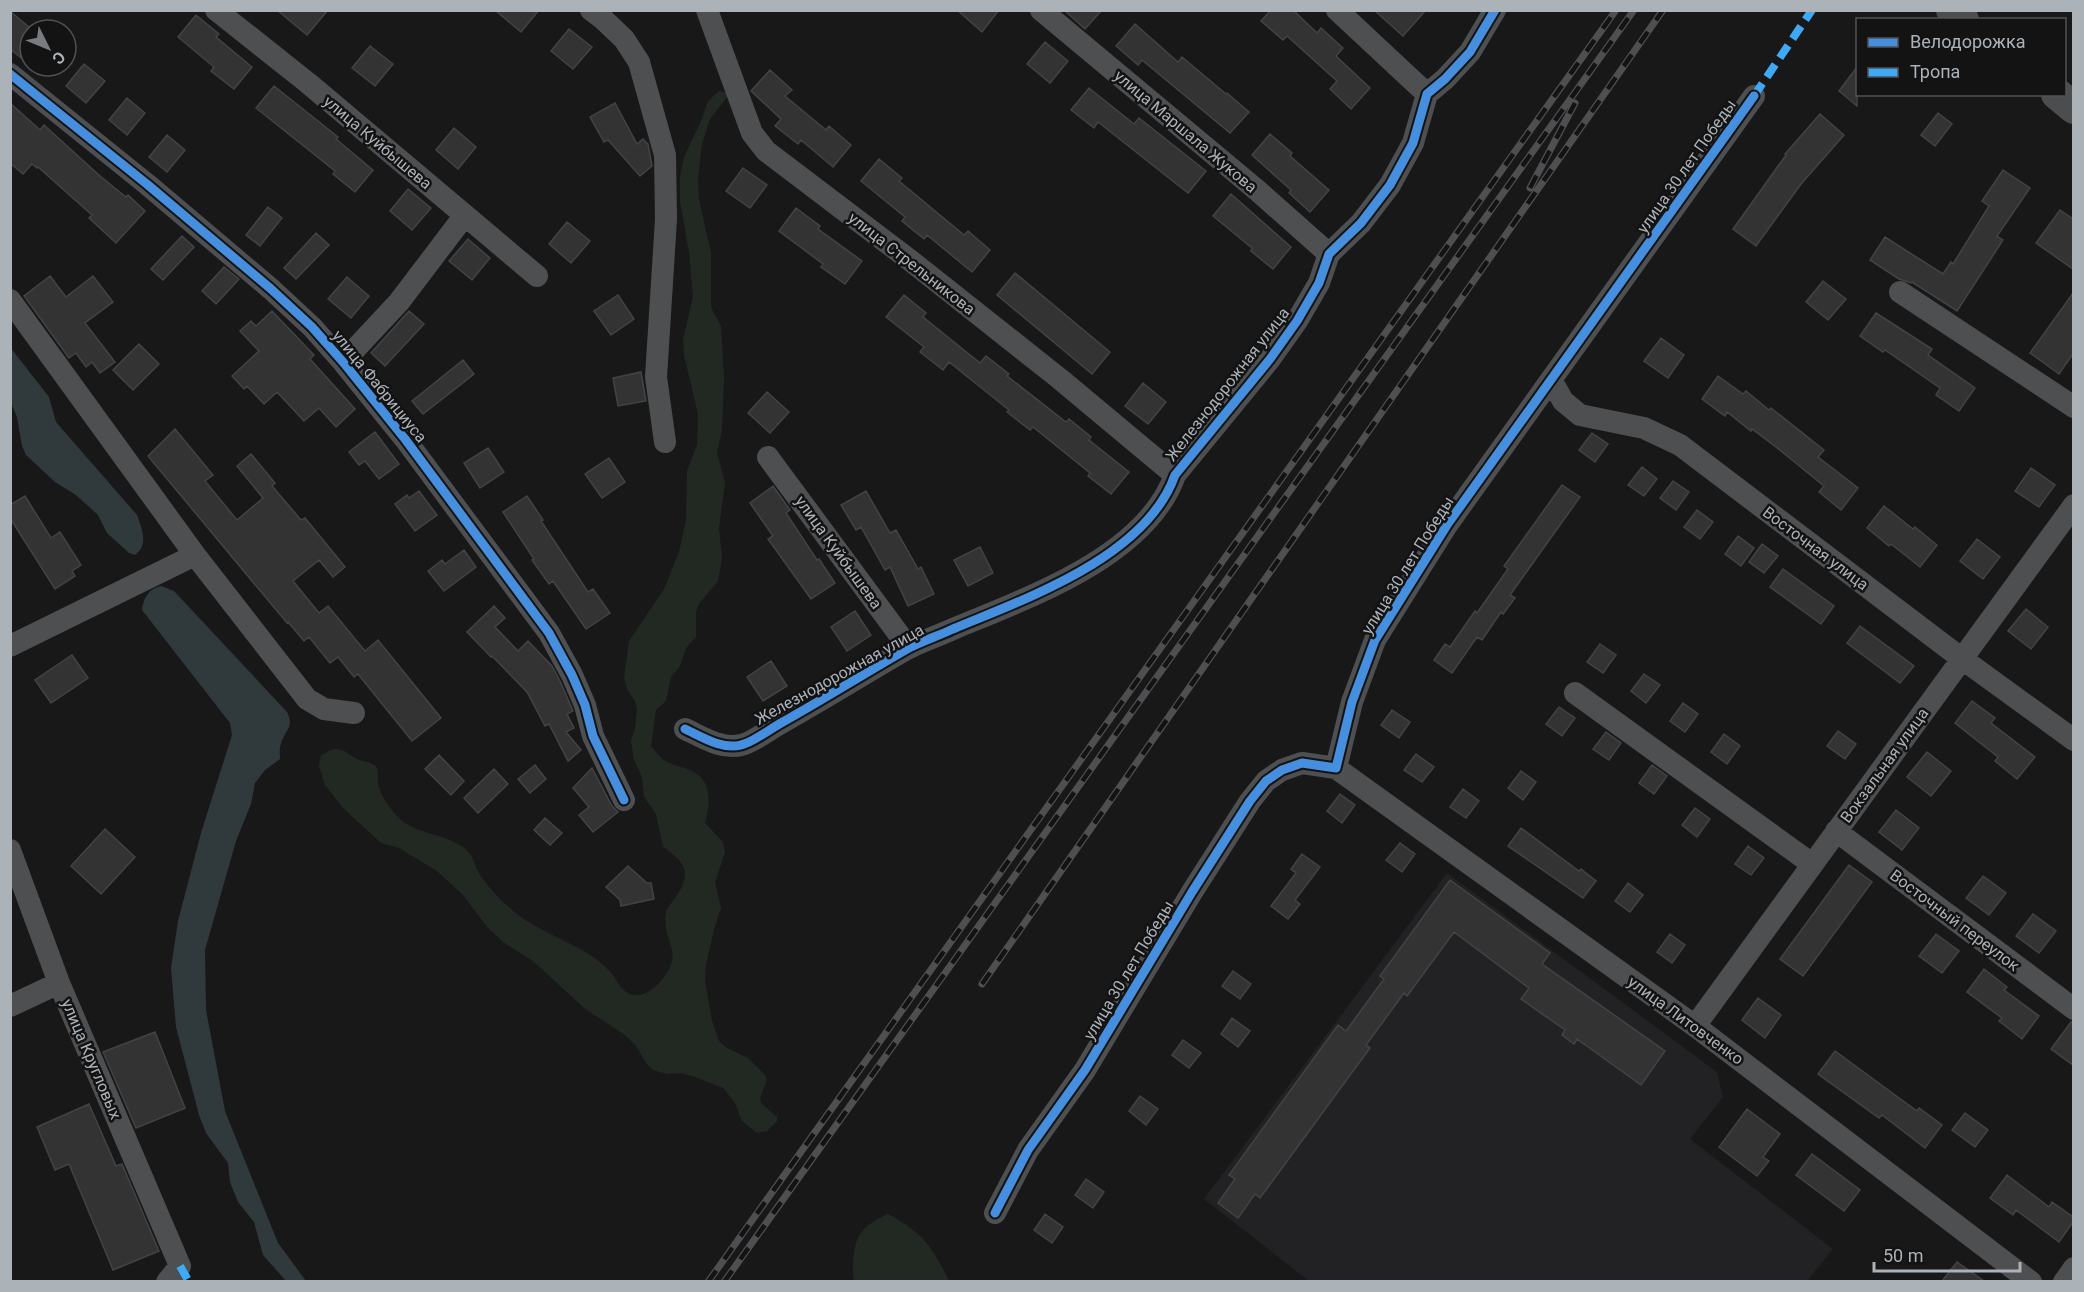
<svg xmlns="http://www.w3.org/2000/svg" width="2084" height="1292" font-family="Roboto,sans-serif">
<rect width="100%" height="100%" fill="#181819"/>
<path fill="#222224" d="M1447,873L1717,1072L1723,1097L1690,1139L1833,1249L1807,1281H1309L1204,1199Z"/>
<path fill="#222923" d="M719,91L725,92L728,96L710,119L702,144L698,178L699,200L711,252V308L721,326L724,378L722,430L717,453L725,482L719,528L722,558L718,581L699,604L696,612V637L686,648L680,666L671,677L666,701L656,710L651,746C655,751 659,756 664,760C673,766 685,767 694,772C713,783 710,805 705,823L723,842L725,852L715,882L721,908L715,926L706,964L705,981L712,1021L719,1041L727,1048L748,1058L765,1075L767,1080L760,1098L761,1103L777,1117V1121L767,1131L757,1133L742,1121L735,1103L723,1088L695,1077L681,1073L667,1074L653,1070L646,1063L636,1046L625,1035L584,1008L533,961L503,942L489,929L462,894L437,871L399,848L381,843L344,809L325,785L319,766L321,756C326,753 332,748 337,749C344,749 351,756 357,759C363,762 374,762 377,768C379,772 377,778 378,782C379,795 394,815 405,823C422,834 446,835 463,847C475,856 474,867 482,878C496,897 517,917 539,928C564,942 593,951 612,974C619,983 623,996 638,995C647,994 655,988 661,981C687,949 661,945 666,913C666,908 672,903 675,898C692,874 687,863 663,847L656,814L644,797L642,777L634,760L631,741L635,728L637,710L635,701L627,689L624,678L629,641L664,589L679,552L686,520L687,471L697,445L698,414L684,355L683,339L693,297L689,252L680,202V176L684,157L701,121L708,101Z
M888,1214C923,1233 932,1246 949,1281H854C852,1271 853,1247 858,1238C863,1226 877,1219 888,1214Z"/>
<path fill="#303a3d" d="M10,347L49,397L56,422L137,515C142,529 149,545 135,555L129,553L107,533L98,515L76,495L55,482L26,455L22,446L17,417L11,403Z
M161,586L174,591L287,712C295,729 284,730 281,744C279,748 280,754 280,759L265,770L255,783L251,804L236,841L205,950L206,1010L225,1111L278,1243L306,1281H286L263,1255L254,1222L238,1202L230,1182L228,1163L206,1133L199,1115L176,1027L171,968L178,921L201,833L232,735L230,723L142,610C143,599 149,588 161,586Z"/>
<path fill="#333334" stroke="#414345" stroke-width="1.5" d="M277,10H328L307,35Z
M495,10H539L521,32Z
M957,10H999L982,32Z
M1064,10H1102L1085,29Z
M1271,10H1293L1317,33L1321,28L1343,48L1336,56L1370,88L1351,109L1330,89L1337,81L1287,36L1283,40L1261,21Z
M1374,10H1426L1403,36Z
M10,11L30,28V65L10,49Z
M196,15L219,34L216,37L252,67L234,89L211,71L214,67L178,37Z
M1135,24L1178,62L1182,57L1226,94L1227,93L1249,112L1230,133L1142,60L1138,65L1116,46Z
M569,29L592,47L573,69L551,51Z
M1045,42L1068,61L1050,83L1027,64Z
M370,46L393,64L375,86L352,68Z
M84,64L105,81L86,103L66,86Z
M1857,67V106L1839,91Z
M770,70L792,90L785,96L826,130L829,126L851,145L833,167L801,140L798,144L775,126L781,119L751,91Z
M274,86L338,137L336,139L373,170L355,192L333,174L335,171L256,108Z
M1089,88L1134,124L1139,118L1206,171L1188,193L1098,122L1094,128L1071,110Z
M127,98L145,113L127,135L109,120Z
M10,103L40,130L44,125L100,176L126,197L128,195L145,211L116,243L89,218L92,215L38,167L37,168L32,164L23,174L10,163Z
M615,103L637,144L643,139L648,144L652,166L640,176L608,140L604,142L590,117Z
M1938,113L1952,124L1935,146L1921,135Z
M1820,114L1844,135L1801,184L1756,246L1733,229L1786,155L1785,154Z
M454,128L476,147L458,169L436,150Z
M1270,134L1292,153L1290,156L1329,190L1310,212L1289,193L1291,190L1252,155Z
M167,135L185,150L167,172L149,157Z
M879,159L902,178L899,181L964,235L968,231L990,250L972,272L927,235L924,239L902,221L905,217L861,181Z
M743,168L767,185L750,208L726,191Z
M2003,170L2030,188L1997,236L2003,240L1957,311L1912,282L1911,283L1899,279L1870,260L1885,237L1943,274L1951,262L1953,264L1989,206L1982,201Z
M408,189L431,208L412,230L390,211Z
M1231,194L1291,247L1273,269L1251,251L1252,248L1213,216Z
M268,207L282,218L260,246L246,235Z
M796,208L820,226L818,229L862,261L845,284L821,267L823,264L779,231Z
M2060,210L2073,219V269L2036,243Z
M567,222L590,241L571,263L549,244Z
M316,233L329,245L296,279L284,268Z
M182,236L194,247L163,280L151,269Z
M468,239L490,258L472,280L449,261Z
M224,267L239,279L216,304L202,291Z
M1015,273L1110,352L1092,374L997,295Z
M50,276L66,297L93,276L113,302L85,323L115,362L100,373L92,362L86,367L76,353L69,358L24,296Z
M347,277L369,296L351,318L328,299Z
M1823,281L1846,299L1828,320L1806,302Z
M2073,293V354L2059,374L2030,353Z
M618,295L634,319L611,335L594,311Z
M904,295L926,313L923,317L980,363L986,356L1009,374L1007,376L1066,422L1069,419L1091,437L1089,440L1129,472L1111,494L1088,476L1090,473L1033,427L1030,430L1007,412L1009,410L949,362L943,370L920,352L924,347L886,317Z
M272,311L314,355L310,359L355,409L336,427L319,408L304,421L277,392L264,404L247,386L244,389L232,376L259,351L240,331L251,321L256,326Z
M409,311L424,324L385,366L371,353Z
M1876,313L1932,349L1928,355L1975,388L1959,411L1936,395L1940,388L1885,350L1883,352L1860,336Z
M1661,338L1684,355L1668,378L1644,361Z
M139,344L159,364L133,390L113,370Z
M463,360L474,374L423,414L412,401Z
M641,372L646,401L618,406L613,378Z
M1718,376L1743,394L1746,391L1769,410L1771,408L1824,450L1818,457L1858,488L1841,510L1819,492L1824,486L1776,447L1752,429L1751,431L1727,412L1725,416L1702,399Z
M1143,383L1166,402L1148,424L1125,406Z
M767,392L789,412L770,433L748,413Z
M175,429L213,475L205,481L237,520L263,498L237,466L251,454L275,483L272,486L284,500L301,520L305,518L345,567L333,577L319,560L293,581L319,613L328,606L365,651L378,640L441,718L412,741L358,674L354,677L338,657L330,663L309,637L304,641L288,622L287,623L148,456Z
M375,432L399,464L379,479L365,461L359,465L349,452Z
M1592,433L1608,444L1595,462L1579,450Z
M488,448L504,472L480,488L464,463Z
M609,458L625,482L602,498L585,474Z
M1642,467L1657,479L1644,496L1628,485Z
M2031,468L2055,485L2039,507L2015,491Z
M1673,481L1689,492L1676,510L1660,498Z
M1562,485L1580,497L1510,595L1515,598L1503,614L1501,612L1482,640L1477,637L1452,673L1434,660L1445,644L1450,647L1475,611L1477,613L1508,569L1504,566Z
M773,486L790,510L786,513L817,560L819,559L835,583L811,599L768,539L773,536L750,503Z
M419,491L437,515L415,531L395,504L407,495L409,498Z
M866,491L890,533L896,530L918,569L921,567L934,594L908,606L890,567L885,570L861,527L856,530L841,505Z
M25,496L51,538L60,532L81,565L72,571L75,576L55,589L10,518V505Z
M527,496L543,520L541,521L588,592L593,589L610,613L586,629L553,581L549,584L532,560L534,559L503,512Z
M1884,506L1913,529L1915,527L1937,545L1920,567L1891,544L1889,546L1867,528Z
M1697,510L1713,522L1700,539L1684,527Z
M1738,536L1754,548L1741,566L1725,554Z
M1977,539L2000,557L1983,579L1960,561Z
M1762,544L1778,556L1764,573L1749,562Z
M980,547L993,573L968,586L954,560Z
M464,550L476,567L444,591L428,571L442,560L445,564Z
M1783,569L1834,606L1821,624L1770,587Z
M494,606L505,618L495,627L518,651L528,641L552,666L560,681L573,711L567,714L574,728L566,732L581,750L568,761L549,724L545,726L527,692L492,656L491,657L467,632Z
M2026,609L2048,627L2031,649L2008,631Z
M855,611L871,635L847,651L831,627Z
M1860,626L1914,666L1900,683L1847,643Z
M1600,644L1616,655L1603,673L1587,662Z
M72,655L88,678L51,703L35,680Z
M771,661L787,686L763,701L747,677Z
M1644,674L1660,685L1646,703L1631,691Z
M1972,701L1995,718L1991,723L2035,757L2017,779L1995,761L1998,757L1955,723Z
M1683,703L1698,714L1685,732L1670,721Z
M1559,707L1575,718L1562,736L1546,724Z
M1392,710L1410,722L1399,738L1381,725Z
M1838,731L1856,744L1845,759L1827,746Z
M1606,732L1621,743L1609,760L1593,749Z
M1724,734L1740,746L1727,764L1711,752Z
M1927,752L1951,771L1931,796L1907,777Z
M1416,754L1434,767L1422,782L1404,770Z
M439,755L464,781L451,795L425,769Z
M535,765L546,779L530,793L518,779Z
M1652,765L1667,776L1654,794L1639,783Z
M592,768L612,806L618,812L593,832L579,815L589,807L573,788Z
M494,769L508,784L478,813L464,798Z
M1521,771L1536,782L1523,800L1508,788Z
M1463,789L1479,801L1466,818L1450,807Z
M1340,794L1355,805L1342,823L1327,811Z
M1695,808L1710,819L1697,837L1682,825Z
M1896,810L1919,828L1902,850L1879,832Z
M545,818L562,833L550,845L534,830Z
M1521,828L1579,871L1581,869L1596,881L1583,898L1508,846Z
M105,829L135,857L101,894L71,866Z
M1400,843L1415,854L1402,872L1386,860Z
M1748,846L1764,858L1751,875L1735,864Z
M1302,854L1320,867L1295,900L1300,904L1288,919L1271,906L1296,873L1291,869Z
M1849,865L1872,882L1803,976L1780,959Z
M628,866L647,883H651L654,899L621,906L620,900L606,887Z
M1983,876L2006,893L1989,915L1966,898Z
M1450,880L1550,953L1542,964L1665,1051L1641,1085L1577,1039L1574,1044L1562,1035L1565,1030L1521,999L1529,988L1454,932L1407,996L1404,993L1366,1045L1370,1048L1260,1198L1255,1194L1238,1218L1218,1203L1235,1179L1229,1175L1338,1025L1346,1031L1384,979L1380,976Z
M1628,883L1643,895L1630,912L1615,901Z
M2033,914L2056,931L2039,953L2016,936Z
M1670,934L1685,945L1672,963L1657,952Z
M1936,934L1959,951L1942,973L1919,956Z
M1984,969L2007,987L2004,990L2039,1016L2022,1039L1999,1021L2002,1018L1967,992Z
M1233,971L1251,984L1240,999L1222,986Z
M1758,998L1781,1015L1765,1038L1742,1020Z
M1232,1018L1250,1031L1238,1047L1221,1034Z
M2071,1022H2073V1065L2051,1049Z
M155,1032L185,1108L136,1128L103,1052Z
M1183,1040L1201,1053L1189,1068L1172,1055Z
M1835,1051L1917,1111L1919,1108L1942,1125L1925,1148L1882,1115L1879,1118L1818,1074Z
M1140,1096L1158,1109L1146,1125L1129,1111Z
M89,1104L116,1166L122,1164L159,1251L113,1270L69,1164L55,1170L37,1127Z
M1747,1109L1780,1134L1763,1157L1769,1161L1757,1176L1719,1147Z
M1965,1113L1988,1130L1975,1147L1952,1130Z
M1812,1154L1860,1190L1844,1211L1796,1175Z
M2007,1175L2049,1207L2052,1202L2073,1217V1222L2059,1242L2016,1210L2013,1215L1990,1198Z
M1086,1179L1104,1192L1093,1208L1075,1195Z
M1045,1214L1063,1227L1052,1243L1034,1230Z
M1957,1262L1984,1281H1942Z"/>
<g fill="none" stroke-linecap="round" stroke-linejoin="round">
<path stroke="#4d4f51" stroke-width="22" d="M216,10L308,83L537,276
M591,10L603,19L624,39L639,62L665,155L666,219L656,377L665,442
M707,10L752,133L766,151L911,261L1060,379L1175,475
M1041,10L1258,191L1329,254
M1337,10L1427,94
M10,74L148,185L271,289L312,327L343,362L405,439L549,633L572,675L585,705L593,736L624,800
M1900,292L2074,407
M10,300L195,555L307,699L324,709L354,713
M343,362L399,302L465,215
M1552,381L1563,401L1580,415L1644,428L1680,445L1961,658L2074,740
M768,457L909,648
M10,646L195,555
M1575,693L1812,864
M685,729C702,737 722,750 741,745C752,743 770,729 781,723C824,699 865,673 907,649C922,641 938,636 953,629C1027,598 1146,557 1175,475L1270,359L1297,321L1319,283L1329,254L1361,223L1390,185L1413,143L1427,94L1445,79L1470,52L1495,10
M1336,768L1695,1026L2031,1282
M1836,831L2074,1009
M10,850L59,983L180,1266L167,1282
M10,1006L59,983
M1695,1026L2074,505
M995,1213L1028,1150L1085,1070L1192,892L1250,801L1266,781L1282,770L1302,763L1336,768L1352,702L1375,640L1447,525L1754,96
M2064,1282L2074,1268"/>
<path stroke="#4c4d4f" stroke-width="32" d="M1952,10L1963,20
M2057,94L2074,108"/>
<g stroke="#4e4f51" stroke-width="7">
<path id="rail" d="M1530,188L1575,103
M982,984L1663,10
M708,1282L1616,10
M724,1282L1634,10"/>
</g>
<use href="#rail" stroke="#131314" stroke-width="4.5" stroke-dasharray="14" stroke-linecap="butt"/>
<path stroke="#3fa9f5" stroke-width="8" stroke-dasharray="15 8" stroke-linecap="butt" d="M1754,96L1812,10
M180,1266L189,1282"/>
<g stroke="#131314" stroke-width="13">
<path id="cycleway" d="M10,74L148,185L271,289L312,327L343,362L405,439L549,633L572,675L585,705L593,736L624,800
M685,729C702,737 722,750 741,745C752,743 770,729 781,723C824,699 865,673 907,649C922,641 938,636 953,629C1027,598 1146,557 1175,475L1270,359L1297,321L1319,283L1329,254L1361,223L1390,185L1413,143L1427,94L1445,79L1470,52L1495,10
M995,1213L1028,1150L1085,1070L1192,892L1250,801L1266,781L1282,770L1302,763L1336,768L1352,702L1375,640L1447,525L1754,96"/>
</g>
<use href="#cycleway" stroke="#468fdf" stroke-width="9"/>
</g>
<g text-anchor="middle" stroke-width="5" stroke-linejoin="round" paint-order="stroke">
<g font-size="16" fill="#abb2b8" stroke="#131314">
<text transform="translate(1186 131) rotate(40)" y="6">улица Маршала Жукова</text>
<text transform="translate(378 142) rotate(40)" y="6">улица Куйбышева</text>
<text transform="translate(1686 166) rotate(-55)" y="6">улица 30 лет Победы</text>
<text transform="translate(912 263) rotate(38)" y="6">улица Стрельникова</text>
<text transform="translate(1227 384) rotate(-52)" y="6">Железнодорожная улица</text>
<text transform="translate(380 386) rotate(51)" y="6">улица Фабрициуса</text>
<text transform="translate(1816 548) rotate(37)" y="6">Восточная улица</text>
<text transform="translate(839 552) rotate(54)" y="6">улица Куйбышева</text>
<text transform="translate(1407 565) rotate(-58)" y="6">улица 30 лет Победы</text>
<text transform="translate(839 674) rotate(-29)" y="6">Железнодорожная улица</text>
<text transform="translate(1884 765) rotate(-54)" y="6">Вокзальная улица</text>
<text transform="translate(1955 920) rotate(37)" y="6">Восточный переулок</text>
<text transform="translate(1128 970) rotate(-59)" y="6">улица 30 лет Победы</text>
<text transform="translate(1686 1020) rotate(36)" y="6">улица Литовченко</text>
<text transform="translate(92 1059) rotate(67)" y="6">улица Кругловых</text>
</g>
</g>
<rect width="2084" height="1292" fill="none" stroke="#abb2b8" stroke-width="24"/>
<rect x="1856" y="18" width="210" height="78" fill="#131314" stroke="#505356" stroke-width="1.5"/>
<rect x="1868" y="38" width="30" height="9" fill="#468fdf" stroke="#505356" stroke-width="1.5"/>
<text x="1910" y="48" font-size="18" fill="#abb2b8">Велодорожка</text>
<rect x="1868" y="68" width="30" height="9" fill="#3fa9f5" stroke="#505356" stroke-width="1.5"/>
<text x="1910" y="78" font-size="18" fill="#abb2b8">Тропа</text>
<g transform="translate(48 48) rotate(133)"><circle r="28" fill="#131314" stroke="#505356" stroke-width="1.5"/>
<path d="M0-4.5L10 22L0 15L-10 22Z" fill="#787c80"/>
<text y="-9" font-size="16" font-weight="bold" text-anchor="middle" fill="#abb2b8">С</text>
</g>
<path d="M1874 1262v9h146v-9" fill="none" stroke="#abb2b8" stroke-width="3"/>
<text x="1883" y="1262" font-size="18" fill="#abb2b8" stroke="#131314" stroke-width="4.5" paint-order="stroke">50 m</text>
</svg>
